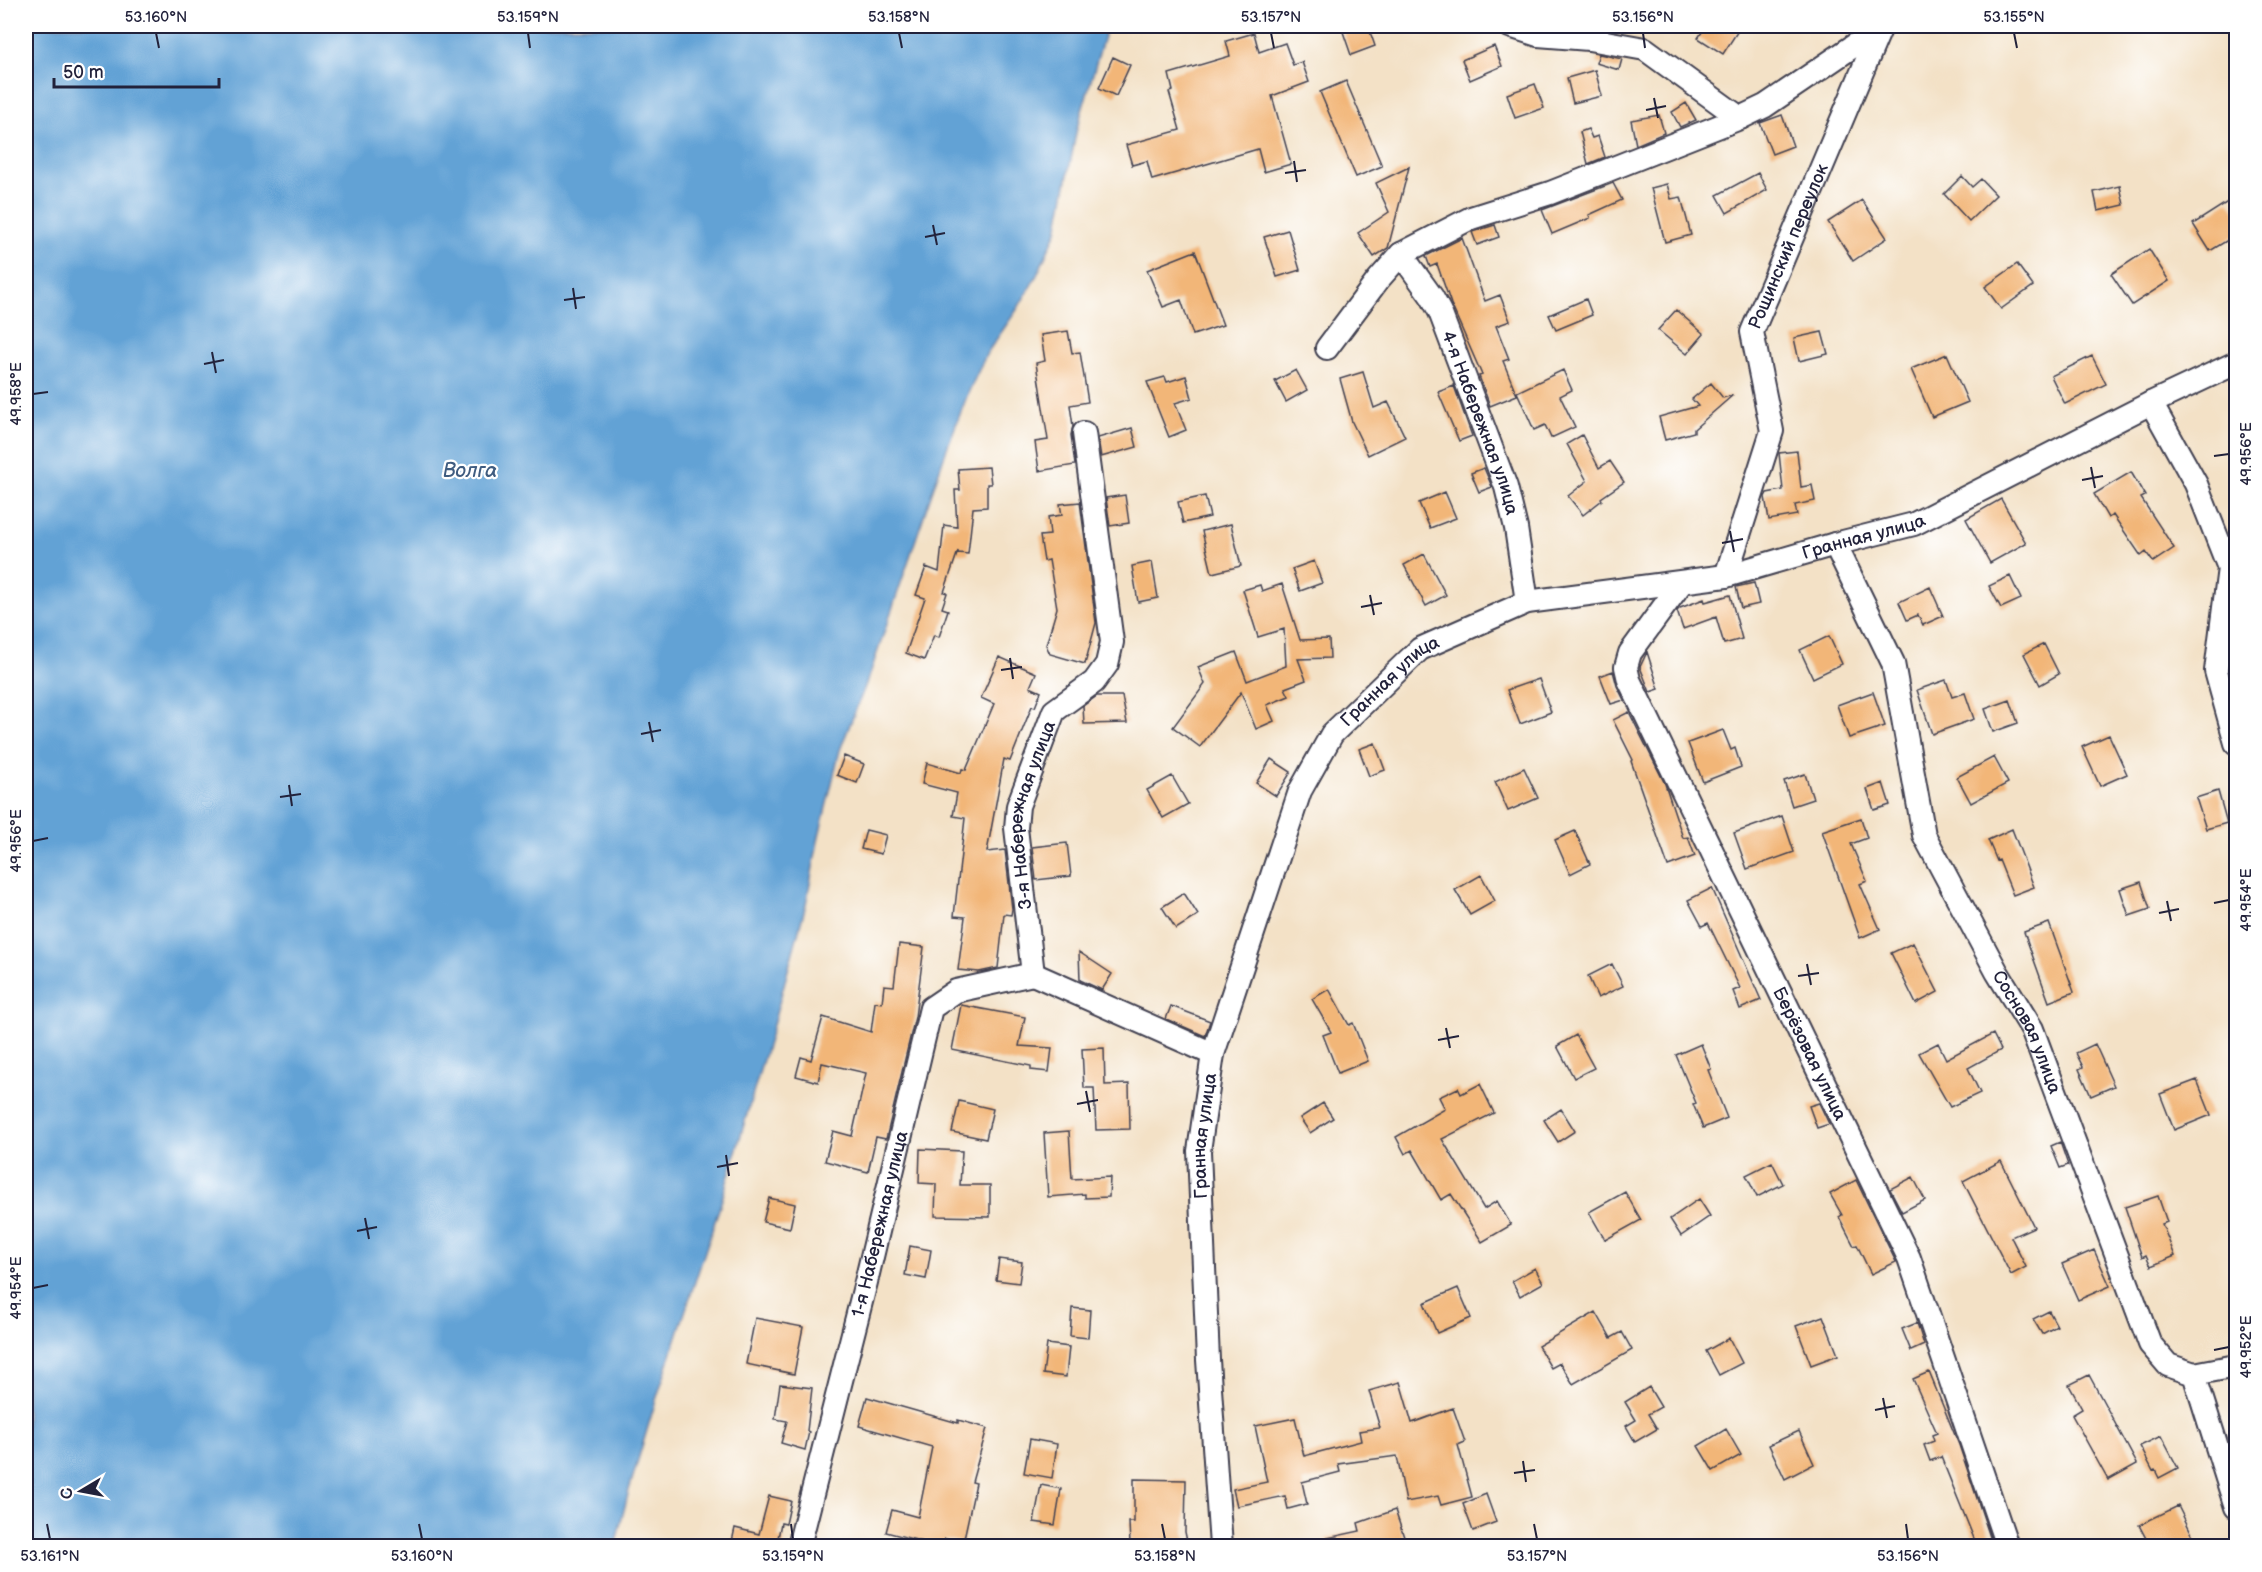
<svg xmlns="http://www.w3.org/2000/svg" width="2262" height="1572" font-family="'Balsamiq Sans',sans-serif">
<rect width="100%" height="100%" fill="#fff"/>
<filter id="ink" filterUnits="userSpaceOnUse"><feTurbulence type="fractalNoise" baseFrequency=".0167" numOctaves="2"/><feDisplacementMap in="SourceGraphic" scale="12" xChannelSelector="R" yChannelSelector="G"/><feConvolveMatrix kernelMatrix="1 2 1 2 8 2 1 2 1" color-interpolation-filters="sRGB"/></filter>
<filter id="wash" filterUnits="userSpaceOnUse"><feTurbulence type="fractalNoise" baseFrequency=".008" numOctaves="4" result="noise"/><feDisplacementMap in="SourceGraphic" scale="24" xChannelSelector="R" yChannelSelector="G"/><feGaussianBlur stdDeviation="1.35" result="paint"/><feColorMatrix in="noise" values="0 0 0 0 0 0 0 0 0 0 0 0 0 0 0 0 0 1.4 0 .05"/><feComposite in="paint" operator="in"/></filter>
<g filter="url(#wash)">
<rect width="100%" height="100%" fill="#f3e1c6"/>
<path fill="#62a2d5" stroke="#426288" stroke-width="1.5" d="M26,26H1107L1077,128L1057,231L1037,275L1018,308L987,353L969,391L947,448L871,671L840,750L819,836L806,904L770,1036L720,1206L656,1400L629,1490L615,1546H26Z"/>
<g id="blocks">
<path fill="#f2b678" d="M1341,26H1368L1375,46L1351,55Z
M1706,26H1741L1723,54L1698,38Z
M1254,33L1259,52L1285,43L1293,65L1302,62L1309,82L1272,96L1291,164L1264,172L1258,149L1152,180L1147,161L1132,165L1126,145L1180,130L1169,92L1173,91L1169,74L1230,56L1226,41Z
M1494,46L1502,66L1470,80L1462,60Z
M1599,54L1622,59L1619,70L1596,63Z
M1113,57L1130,65L1116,96L1099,88Z
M1595,70L1602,96L1573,103L1567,78Z
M1346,81L1382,166L1356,177L1320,92Z
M1535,84L1544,108L1515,118L1507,94Z
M1686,103L1696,120L1680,127L1672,112Z
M1659,115L1664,133L1636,145L1631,120Z
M1782,115L1793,146L1772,154L1760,123Z
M1588,129L1592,138L1598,136L1605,157L1588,164L1580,132Z
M1409,167L1388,248L1374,257L1358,233L1389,212L1376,183Z
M1758,173L1767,190L1727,213L1717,195Z
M1962,176L1972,187L1981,179L1996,195L1969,221L1944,194Z
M1613,183L1622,200L1589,215L1590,218L1552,234L1542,210Z
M1667,184L1671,199L1681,197L1691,235L1665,242L1651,188Z
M2120,186L2124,205L2098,211L2094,192Z
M1862,200L1887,238L1853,261L1828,222Z
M2229,201L2236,212V235L2210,251L2193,224Z
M1495,225L1499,237L1477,245L1472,232Z
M1288,230L1300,270L1277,277L1264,237Z
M1462,238L1485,301L1500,295L1510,321L1496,326L1509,359L1503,361L1517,395L1490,406L1479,376L1482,375L1451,304L1437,264L1430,267L1426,256Z
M2149,249L2169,281L2132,305L2111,274Z
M1195,251L1223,325L1193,335L1181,300L1163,307L1147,270Z
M2017,264L2033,286L2001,309L1985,287Z
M1586,299L1592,315L1556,330L1549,315Z
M1676,310L1704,334L1687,354L1658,330Z
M1068,331L1072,353L1080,352L1088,402L1070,405L1073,426L1071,435L1075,465L1039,471L1035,442L1048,440L1036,363L1045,361L1041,335Z
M1822,332L1828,354L1799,361L1794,338Z
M1947,354L1968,402L1932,417L1911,369Z
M2092,356L2106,384L2065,404L2051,376Z
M1296,370L1307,390L1286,402L1275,381Z
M1563,370L1572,390L1560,396L1575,427L1551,438L1545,425L1534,430L1517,392Z
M1363,372L1374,408L1388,402L1405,437L1368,455L1352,422L1340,379Z
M1186,376L1192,398L1175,403L1186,430L1169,437L1147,382L1165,377L1167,382Z
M1711,383L1723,398L1733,395L1694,429V432L1665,440L1659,417L1698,406L1692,399Z
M1454,386L1472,436L1459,441L1438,392Z
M1132,428L1137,447L1101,457L1098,438Z
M1582,435L1599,468L1610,461L1624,482L1601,498L1602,500L1583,515L1568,496L1587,481L1567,444Z
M1797,451L1801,487L1812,485L1815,501L1795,505L1797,515L1769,520L1765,497L1767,493L1783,490L1779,453Z
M989,467L991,484H987V507L973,508L968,554L958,553V551L944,592L947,593L942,608L948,610L939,637L934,635L924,660L906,653L925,598L916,595L926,567L939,572L944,525L957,527L955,490H960L958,469Z
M1484,468L1492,487L1479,492L1471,473Z
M2131,472L2145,496L2141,498L2174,548L2153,562L2146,552L2141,556L2113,515L2108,518L2094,494Z
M1445,492L1456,518L1430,528L1419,503Z
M1125,495L1129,523L1110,526L1106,498Z
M1205,496L1210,517L1183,523L1178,502Z
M2001,499L2026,543L1990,563L1966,519Z
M1080,502L1096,623L1085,664L1050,654L1046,645L1057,608L1049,560L1044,561L1040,536L1050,535L1048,517L1062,515L1060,504Z
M1231,524L1241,566L1212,573L1202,531Z
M1424,554L1446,595L1426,606L1404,565Z
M1314,561L1322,583L1300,591L1292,569Z
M1152,562L1158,598L1138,602L1132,566Z
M2010,576L2021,599L2001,608L1989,586Z
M1754,583L1759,604L1741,608L1736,587Z
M1282,584L1300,640L1329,639L1330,658L1298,659L1306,680L1285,688L1289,696L1267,705L1274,721L1256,729L1241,692L1200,747L1173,727L1205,684L1198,667L1236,652L1247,681L1286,666L1284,629L1258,637L1243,590L1260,585L1262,591Z
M1930,587L1943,616L1923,625L1918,615L1907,620L1899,602Z
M1730,595L1742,639L1724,644L1716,617L1683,629L1677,611L1680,608L1704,599L1705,602Z
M1829,636L1842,664L1813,678L1800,650Z
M2044,644L2059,674L2040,685L2024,654Z
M1647,652L1659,689L1650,692L1640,667Z
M999,657L1036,673L1030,687L1041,692L1035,707L1032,706L1010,761L1004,759L987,852L1005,850L1012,909L1011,915L1004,914L998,968L979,972L958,970L965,917L954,916L965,818L953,816L957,793L922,784L927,763L961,773L962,769L966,770L994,704L981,698Z
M1613,671L1617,686L1624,700L1611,704L1600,676Z
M1539,679L1551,712L1520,724L1507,690Z
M1946,680L1952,697L1965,693L1974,719L1932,734L1917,690Z
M1873,692L1885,726L1849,738L1837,705Z
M1097,696H1122L1127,723L1084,724L1083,706Z
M2010,700L2018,723L1993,732L1985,709Z
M1629,712L1665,784L1683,838L1688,837L1695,856L1668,866L1631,761L1633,760L1613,720Z
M1723,730L1731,750L1735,748L1741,767L1703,782L1688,743Z
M2109,735L2127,774L2100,786L2082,747Z
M1375,743L1385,770L1369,776L1359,749Z
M844,756L864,764L857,783L837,775Z
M1994,757L2008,783L1971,803L1957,777Z
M1271,759L1291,772L1276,796L1256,783Z
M1524,768L1538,798L1508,811L1495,782Z
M1805,774L1813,799L1792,806L1784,781Z
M1172,776L1188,804L1163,818L1147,790Z
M1883,783L1890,805L1874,810L1867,789Z
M2218,791L2227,823L2206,829L2196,798Z
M1782,816L1794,852L1747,869L1734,833Z
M1861,818L1867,838L1851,844L1867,881L1860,884L1880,929L1860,938L1822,831Z
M2012,829L2034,887L2013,895L1999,860L1997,861L1988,840Z
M866,830L886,835L881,854L861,849Z
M1575,831L1590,864L1570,874L1555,840Z
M1067,843L1071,876L1036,880L1032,847Z
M1481,875L1495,901L1470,915L1455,890Z
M2141,882L2150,909L2129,916L2120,889Z
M1712,888L1761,1000L1740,1009L1733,991L1740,988L1708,923L1702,926L1688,900Z
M1184,893L1198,915L1176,929L1162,907Z
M2049,923L2074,992L2049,1002L2024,932Z
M1913,943L1938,992L1916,1004L1891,953Z
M899,944L924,947L915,1017L886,1139L876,1137L868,1172L825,1161L833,1131L852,1136L866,1073L822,1063L818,1082L796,1076L801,1057L811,1060L823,1017L871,1032L875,1002L882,1003L884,985L894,986Z
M1079,952L1112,974L1102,990L1080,980Z
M1612,964L1623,986L1598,998L1588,976Z
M1329,989L1349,1025L1353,1023L1368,1061L1338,1073L1323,1035L1331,1032L1312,999Z
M961,1005L1025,1017L1019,1046L1052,1048L1049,1072L1031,1070V1066L952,1050Z
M1171,1006L1210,1021L1205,1036L1166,1019Z
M1993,1034L2001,1050L1968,1068L1980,1093L1950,1107L1919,1053L1938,1043L1946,1059Z
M1576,1035L1594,1068L1574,1078L1557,1046Z
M1701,1044L1711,1069L1708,1070L1727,1118L1703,1128L1693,1104L1696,1103L1676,1055Z
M2095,1044L2114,1086L2091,1096L2079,1069L2083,1067L2076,1053Z
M1104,1048L1105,1085L1129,1084L1130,1129L1096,1130L1094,1088H1084L1082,1049Z
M2197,1080L2211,1115L2174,1130L2160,1094Z
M1480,1084L1494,1113L1442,1139L1484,1209L1497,1201L1511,1225L1482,1242L1451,1194L1441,1200L1412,1150L1405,1154L1396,1137L1445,1109L1439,1097L1458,1088L1461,1094Z
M959,1101L993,1109L986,1139L952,1132Z
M1323,1103L1333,1118L1310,1133L1300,1118Z
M1819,1103L1829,1124L1817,1128L1809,1106Z
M1561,1109L1575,1131L1558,1142L1544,1120Z
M1069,1131L1072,1179L1110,1177L1109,1197L1085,1198V1194L1048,1197L1044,1133Z
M2060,1142L2068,1165L2060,1168L2051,1146Z
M920,1149L962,1151L960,1185H990V1217L935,1216L936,1184L919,1183Z
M2001,1161L2034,1227L2011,1237L2026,1267L2011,1275L1963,1181Z
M1772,1162L1783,1184L1757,1197L1746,1175Z
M1913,1177L1925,1200L1902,1212L1890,1189Z
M1856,1180L1896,1262L1871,1274L1857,1245L1854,1246L1839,1217L1842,1215L1830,1194Z
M1625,1192L1641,1220L1605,1240L1589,1212Z
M2158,1196L2167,1222L2162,1224L2175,1256L2151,1266L2146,1255L2142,1257L2125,1207Z
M769,1198L795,1204L790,1228L763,1222Z
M1699,1199L1710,1216L1681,1236L1670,1219Z
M910,1246L931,1250L926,1279L905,1275Z
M2094,1250L2110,1286L2078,1300L2062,1264Z
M999,1259L1022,1262L1019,1283L996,1280Z
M1535,1268L1543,1283L1520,1296L1512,1281Z
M1458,1288L1471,1318L1437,1333L1424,1303Z
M1072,1308L1090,1310L1088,1338L1070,1336Z
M2049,1311L2057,1326L2042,1334L2033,1319Z
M1596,1312L1611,1338L1622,1332L1632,1350L1573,1384L1560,1363L1551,1368L1538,1346Z
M1823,1316L1838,1355L1811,1365L1796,1326Z
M755,1318L803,1327L794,1374L746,1364Z
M1917,1323L1924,1345L1911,1351L1902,1329Z
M1729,1338L1742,1363L1719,1375L1706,1351Z
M1047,1344L1069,1347L1066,1377L1043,1374Z
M1929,1372L1959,1445L1993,1546H1977L1941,1457L1930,1461L1924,1445L1934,1441L1932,1435L1937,1433L1913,1379Z
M2089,1375L2137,1464L2108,1480L2072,1415L2082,1409L2069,1385Z
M1400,1382L1412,1423L1453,1408L1465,1442L1458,1445L1472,1497L1441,1505L1438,1496L1406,1502L1397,1456L1338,1464L1340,1472L1302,1482L1307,1504L1288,1509L1285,1496L1237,1506L1233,1489L1267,1482L1255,1426L1295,1418L1304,1456L1361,1441L1359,1431L1380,1428L1369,1391Z
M780,1384L812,1388L807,1431L809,1432L805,1450L781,1443L787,1421L775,1419Z
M1649,1387L1661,1407L1648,1414L1657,1429L1635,1442L1626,1426L1636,1420L1625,1402Z
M867,1397L958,1423V1420L987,1428L972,1482L976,1483L963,1543L945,1539L943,1546H939L886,1532L892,1510L918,1517L932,1447L859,1426Z
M1726,1429L1741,1455L1713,1471L1698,1446Z
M1799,1431L1814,1464L1785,1479L1769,1445Z
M2161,1436L2178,1468L2159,1478L2155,1470L2153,1471L2140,1446Z
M1030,1439L1057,1444L1052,1478L1024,1473Z
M1134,1479L1186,1480L1185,1532L1188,1546H1130L1129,1522H1134Z
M1041,1485L1061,1489L1055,1525L1034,1522Z
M1486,1494L1496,1522L1473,1531L1463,1504Z
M769,1496L791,1501L786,1524L781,1523L778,1538L784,1539V1546H731L735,1528L759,1534Z
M2178,1506L2198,1546H2150L2139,1525Z
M1395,1510L1407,1546H1328L1327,1538L1360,1531L1358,1523Z"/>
</g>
</g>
<g filter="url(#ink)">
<use href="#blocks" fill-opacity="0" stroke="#413f50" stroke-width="1.5"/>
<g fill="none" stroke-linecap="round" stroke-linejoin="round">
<g stroke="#413f50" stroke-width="26">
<g id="minor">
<path d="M1510,26L1538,35L1589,39L1645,49L1740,118"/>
<path id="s1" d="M1401,254L1432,297L1440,312L1506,487L1516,528L1527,602"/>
<path d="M1327,348L1378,280L1401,254L1471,218L1550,193L1740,118L1765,106L1883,26"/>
<path d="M2151,403L2196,484L2229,568L2216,671L2236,743"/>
<path id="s2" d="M1835,544L1893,663L1924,835L1997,972L2032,1029L2150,1344L2168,1365L2194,1374L2236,1507"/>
<path id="s3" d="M1726,576L1772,431L1752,332L1881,27"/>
<path id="s4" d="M1682,582L1630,653L1626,667L1629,680L1909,1258L2007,1546"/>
<path id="s5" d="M1033,974L1016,828L1018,806L1054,711L1094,682L1107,664L1112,642L1084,433"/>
<path d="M1033,974L1213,1054"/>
<path d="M2194,1374L2236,1366"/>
<path id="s6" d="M799,1546L866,1282L931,1008L956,991L1033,974"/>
<path id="s7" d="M1221,1546L1208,1360L1199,1151L1213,1054L1300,791L1332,734L1420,649L1527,602L1726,576L1835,544L1914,524L2151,403L2236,363"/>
</g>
</g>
<use href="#minor" stroke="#fff" stroke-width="22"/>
</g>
</g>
<path fill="none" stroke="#22223b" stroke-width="2" d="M156,33L159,48M528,33L530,48M899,33L902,48M1271,33L1274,48M1643,33L1645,48M2014,33L2017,48M1654,98L1658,118M1646,110L1666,106M1294,161L1297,182M1285,173L1306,170M933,225L937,245M925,237L945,233M573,288L576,309M564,300L585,297M212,352L216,373M204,364L224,360M33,394L48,392M2214,456L2229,454M2091,467L2095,488M2082,480L2103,476M1730,531L1734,552M1722,543L1743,539M1370,595L1374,615M1361,607L1382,603M1010,658L1013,679M1001,670L1022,667M649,722L653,742M641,734L661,730M289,785L292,806M280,797L301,794M33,841L48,838M2167,901L2171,921M2214,903L2229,900M2159,913L2179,909M1807,964L1811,985M1798,976L1819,973M1446,1028L1450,1048M1438,1040L1459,1036M1086,1091L1090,1112M1077,1104L1098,1100M726,1155L729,1176M717,1167L738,1163M365,1218L369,1239M357,1231L377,1227M33,1288L48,1285M2214,1350L2229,1347M1883,1398L1887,1418M1875,1410L1895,1406M1523,1461L1526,1482M1514,1473L1535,1470M47,1524L50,1539M419,1524L422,1539M791,1524L793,1539M1162,1524L1165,1539M1534,1524L1537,1539M1906,1524L1908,1539"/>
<g text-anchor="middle" stroke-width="4.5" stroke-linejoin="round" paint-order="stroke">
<g font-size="18" fill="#22223b" stroke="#fff">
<text dy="6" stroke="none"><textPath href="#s3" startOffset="346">Рощинский переулок</textPath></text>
<text dy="6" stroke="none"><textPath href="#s1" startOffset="188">4-я Набережная улица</textPath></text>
<text dy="6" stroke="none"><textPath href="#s7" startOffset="1419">Гранная улица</textPath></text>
<text dy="6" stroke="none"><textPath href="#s7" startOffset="915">Гранная улица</textPath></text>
<text dy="6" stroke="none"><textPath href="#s5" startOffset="162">3-я Набережная улица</textPath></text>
<text dy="6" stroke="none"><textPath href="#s2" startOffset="530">Сосновая улица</textPath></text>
<text dy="6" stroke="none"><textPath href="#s4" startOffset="531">Берёзовая улица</textPath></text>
<text dy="6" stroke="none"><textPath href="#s7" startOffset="411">Гранная улица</textPath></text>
<text dy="6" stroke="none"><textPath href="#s6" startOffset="332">1-я Набережная улица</textPath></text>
</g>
<g font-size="20" font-style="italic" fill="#3f5c80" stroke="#fff">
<text x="470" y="477">Волга</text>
</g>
</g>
<rect width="2262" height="1572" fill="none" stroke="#fff" stroke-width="66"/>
<g transform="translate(81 1491) rotate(260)" stroke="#ffffff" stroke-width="4.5" paint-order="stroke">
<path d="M0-4.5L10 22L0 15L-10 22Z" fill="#22223b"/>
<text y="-9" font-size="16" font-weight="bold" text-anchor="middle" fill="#22223b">С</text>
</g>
<path d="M54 78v9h165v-9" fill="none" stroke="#22223b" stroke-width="3"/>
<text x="63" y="78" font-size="18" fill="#22223b" stroke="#ffffff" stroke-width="4.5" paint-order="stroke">50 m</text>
<rect x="33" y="33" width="2196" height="1506" fill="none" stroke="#22223b" stroke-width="2"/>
<g font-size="15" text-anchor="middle" fill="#22223b">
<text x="156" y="22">53.160°N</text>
<text x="528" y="22">53.159°N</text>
<text x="899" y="22">53.158°N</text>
<text x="1271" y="22">53.157°N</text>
<text x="1643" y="22">53.156°N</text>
<text x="2014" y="22">53.155°N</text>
<text transform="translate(16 394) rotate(-90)" y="5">49.958°E</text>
<text transform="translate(2246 454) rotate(-90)" y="5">49.956°E</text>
<text transform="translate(16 841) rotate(-90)" y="5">49.956°E</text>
<text transform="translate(2246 900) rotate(-90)" y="5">49.954°E</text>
<text transform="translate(16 1288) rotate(-90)" y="5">49.954°E</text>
<text transform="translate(2246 1347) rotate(-90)" y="5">49.952°E</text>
<text x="50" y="1561">53.161°N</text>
<text x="422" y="1561">53.160°N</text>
<text x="793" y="1561">53.159°N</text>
<text x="1165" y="1561">53.158°N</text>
<text x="1537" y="1561">53.157°N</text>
<text x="1908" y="1561">53.156°N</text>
</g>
</svg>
